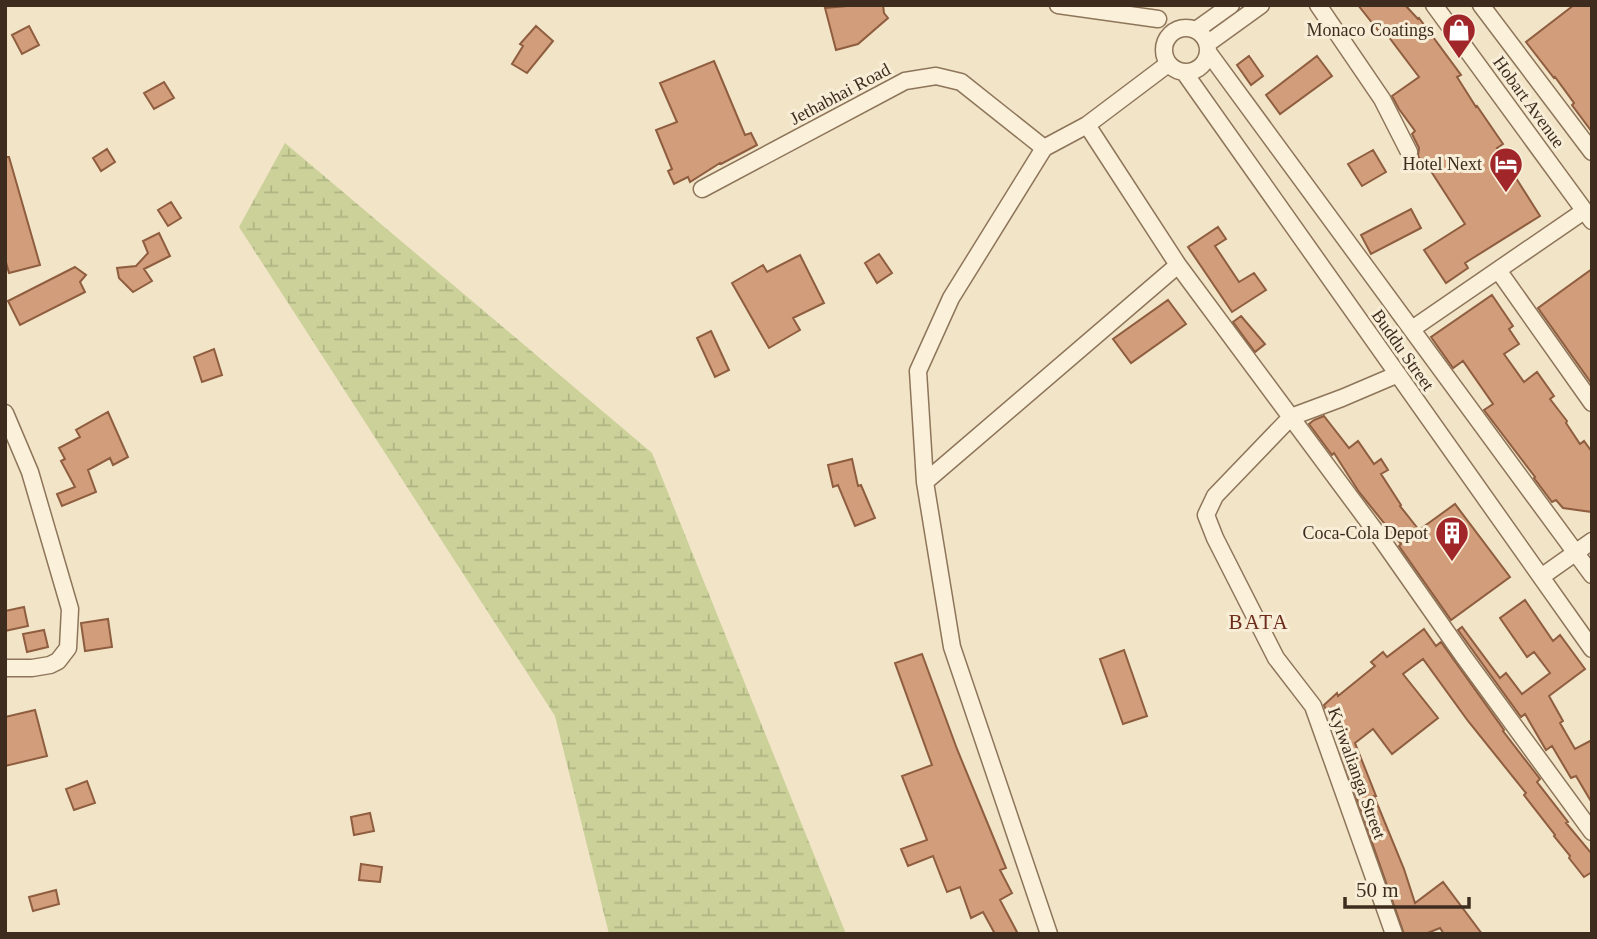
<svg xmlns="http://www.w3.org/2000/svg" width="1597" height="939" font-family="'Times New Roman',serif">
<defs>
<pattern id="wetland-marsh" width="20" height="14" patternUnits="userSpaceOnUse" patternTransform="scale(1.75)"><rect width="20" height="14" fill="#cbd199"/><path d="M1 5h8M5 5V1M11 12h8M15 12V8" fill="none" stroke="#afb483"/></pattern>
</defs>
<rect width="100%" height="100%" fill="#f1e4c7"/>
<path fill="url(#wetland-marsh)" d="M285,143L652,453L846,934H609L555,716L239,227Z"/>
<path fill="#d19d7a" stroke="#8f5d3f" stroke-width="2" d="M858,5H883L884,13L888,18L858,44L836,50L825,8Z
M1358,5H1405L1418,19L1419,18L1461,75L1457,77L1476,107L1477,106L1503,144L1497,148L1540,216L1465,263L1468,268L1446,283L1424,250L1465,224L1425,162L1424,164L1418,156L1419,148L1412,134L1415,131L1399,109L1392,96L1419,77L1385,32L1381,34Z
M1574,5H1592V132L1572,105L1574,103L1555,77L1554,78L1526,42Z
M29,26L39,45L22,54L12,35Z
M536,26L553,41L527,73L512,64L523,46L520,44Z
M1249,56L1263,76L1251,85L1237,65Z
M1317,56L1332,76L1280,114L1266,95Z
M714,61L745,135L751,133L757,145L721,164L720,163L690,182L688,177L674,184L668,171L672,169L656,130L677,122L660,83Z
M164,82L174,98L154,109L144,93Z
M107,149L115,162L101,171L93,158Z
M1373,150L1386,172L1362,186L1348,164Z
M5,157H9L40,265L9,273L5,259Z
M171,202L181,218L168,226L158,210Z
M1411,209L1421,228L1371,254L1361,235Z
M1218,227L1226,239L1215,246L1239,282L1254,273L1266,290L1232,312L1188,247Z
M159,233L170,256L144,269L152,281L133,292L119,278L117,268L136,266L148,253L143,241Z
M879,254L892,273L877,283L865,263Z
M800,255L824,303L793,318L800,330L769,348L732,283L763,265L767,272Z
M75,267L86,275L80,282L85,292L20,325L8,301Z
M1592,269V384L1538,308Z
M1492,295L1513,326L1509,329L1519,344L1504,354L1524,382L1537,372L1554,396L1550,399L1567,421L1566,423L1580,444L1584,441L1592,452V512L1563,508L1556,500L1552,502L1534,478L1535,477L1484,410L1493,404L1463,361L1453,368L1431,337Z
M1168,300L1186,324L1131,363L1113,339Z
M1241,316L1265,344L1255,352L1233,322Z
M711,331L729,370L715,377L697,338Z
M214,349L222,375L202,382L194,357Z
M108,412L128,457L113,465L110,458L88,470L96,492L62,506L57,494L75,487L61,461L65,459L59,448L80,437L76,430Z
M1324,416L1349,448L1358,441L1374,464L1381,459L1388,470L1381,474L1401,505L1400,506L1419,530L1455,504L1510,577L1451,620L1399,546L1401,544L1359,492L1334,453L1332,455L1309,424L1314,420Z
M852,459L858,486L861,485L875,518L855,526L838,485L833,487L828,465Z
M1525,600L1553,641L1560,635L1585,669L1549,696L1563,721L1560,723L1575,749L1592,740V803L1576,776L1571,778L1552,746L1546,750L1525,714L1521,717L1458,630L1462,627L1500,678L1506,673L1522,694L1550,673L1534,652L1527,657L1500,618Z
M24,607L28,626L5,631V611Z
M108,619L112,647L85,651L81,623Z
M1424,629L1436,646L1441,642L1504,730L1503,731L1540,779L1537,782L1568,822L1566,823L1592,854V872L1584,877L1569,858L1570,856L1554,836L1555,835L1524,795L1526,793L1468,721L1423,659L1403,674L1438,718L1392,754L1373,729L1355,743L1376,796H1374L1404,869L1415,903L1443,882L1482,934H1444L1440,928L1425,934H1404L1340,751L1344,750L1334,723L1331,724L1324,705L1337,693L1338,696L1375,666L1371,662L1383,652L1387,657Z
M44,630L48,647L27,652L23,634Z
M1124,650L1147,716L1123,724L1100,659Z
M922,654L957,749L1006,868L1000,870L1012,893L1000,900L1018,934H995L983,912L971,918L960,887L947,892L933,856L908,866L901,849L927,840L902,776L932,765L895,663Z
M35,710L47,756L5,766V717Z
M87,781L95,803L74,810L66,789Z
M370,813L374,831L354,835L351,817Z
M361,864L382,867L380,882L359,880Z
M56,890L59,904L33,911L29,897Z"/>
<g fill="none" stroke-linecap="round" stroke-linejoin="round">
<g stroke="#8e755a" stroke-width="19">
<path id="minor" d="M1058,5L1158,19
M1318,5L1382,99L1409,152
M1434,5L1592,221
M1481,5L1592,152
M1164 50a22 22 0 1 1 44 0a22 22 0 1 1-44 0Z
M1196,30L1231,5
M1207,44L1261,5
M1208,52L1592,575
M1184,72L1592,649
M1087,125L1178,265L1382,540L1464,657L1592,832
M702,189L905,81L936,76L961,82L1044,148
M1498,270L1592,403
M1412,329L1584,211
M5,413L30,472L70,609L68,648L58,661L50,665L32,668H5
M925,482L1178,265
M1541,577L1592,541
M1049,934L952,647L925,482L918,371L951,298L1044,148L1087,125L1168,64
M1394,934L1313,706L1276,658L1215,538L1206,515L1215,496L1291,417L1342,398L1396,375"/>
</g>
<use href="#minor" stroke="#fbf1db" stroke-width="16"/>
</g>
<defs>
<g id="shop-pin" transform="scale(1.75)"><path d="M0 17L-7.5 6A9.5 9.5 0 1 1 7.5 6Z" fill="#a12629" stroke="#f8eed7"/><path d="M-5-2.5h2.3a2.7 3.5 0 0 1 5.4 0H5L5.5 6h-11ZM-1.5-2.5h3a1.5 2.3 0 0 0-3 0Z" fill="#fff"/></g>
<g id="hotel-pin" transform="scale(1.75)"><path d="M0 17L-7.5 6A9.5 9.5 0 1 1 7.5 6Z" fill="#a12629" stroke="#f8eed7"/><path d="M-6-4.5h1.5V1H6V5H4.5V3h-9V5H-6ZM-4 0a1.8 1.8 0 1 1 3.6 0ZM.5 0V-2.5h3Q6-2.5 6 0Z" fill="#fff"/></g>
<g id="building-pin" transform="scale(1.75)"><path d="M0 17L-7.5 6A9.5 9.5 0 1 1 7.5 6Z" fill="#a12629" stroke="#f8eed7"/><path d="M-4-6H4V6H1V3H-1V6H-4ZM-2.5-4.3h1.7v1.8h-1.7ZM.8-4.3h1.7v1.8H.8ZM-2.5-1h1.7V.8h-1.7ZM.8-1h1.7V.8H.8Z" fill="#fff"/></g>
</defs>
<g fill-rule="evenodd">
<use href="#shop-pin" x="1459" y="30"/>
<use href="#hotel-pin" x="1506" y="164"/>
<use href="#building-pin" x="1452" y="533"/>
</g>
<g text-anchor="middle" stroke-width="6" stroke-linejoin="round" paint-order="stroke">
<g font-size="18" fill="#3e2d1f" stroke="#f8eed7" text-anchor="end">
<text x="1434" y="36">Monaco Coatings</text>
<text x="1482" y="170">Hotel Next</text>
<text x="1428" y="539">Coca-Cola Depot</text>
</g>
<g font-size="18" fill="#3e2d1f" stroke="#f8eed7">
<text transform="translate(840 94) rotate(-28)" y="6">Jethabhai Road</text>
<text transform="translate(1529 102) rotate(54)" y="6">Hobart Avenue</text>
<text transform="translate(1403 350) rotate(55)" y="6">Buddu Street</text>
<text transform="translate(1357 773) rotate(70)" y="6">Kyiwalianga Street</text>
</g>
<g font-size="21" letter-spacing="2" fill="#6d2b1c" stroke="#f8eed7">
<text x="1259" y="629">BATA</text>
</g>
</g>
<rect width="1597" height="939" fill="none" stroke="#3e2d1f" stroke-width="14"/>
<path d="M1345 897v10h124v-10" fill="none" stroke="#3e2d1f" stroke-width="3.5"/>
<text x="1356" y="897" font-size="21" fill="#3e2d1f" stroke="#f8eed7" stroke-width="5" paint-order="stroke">50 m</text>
</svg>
